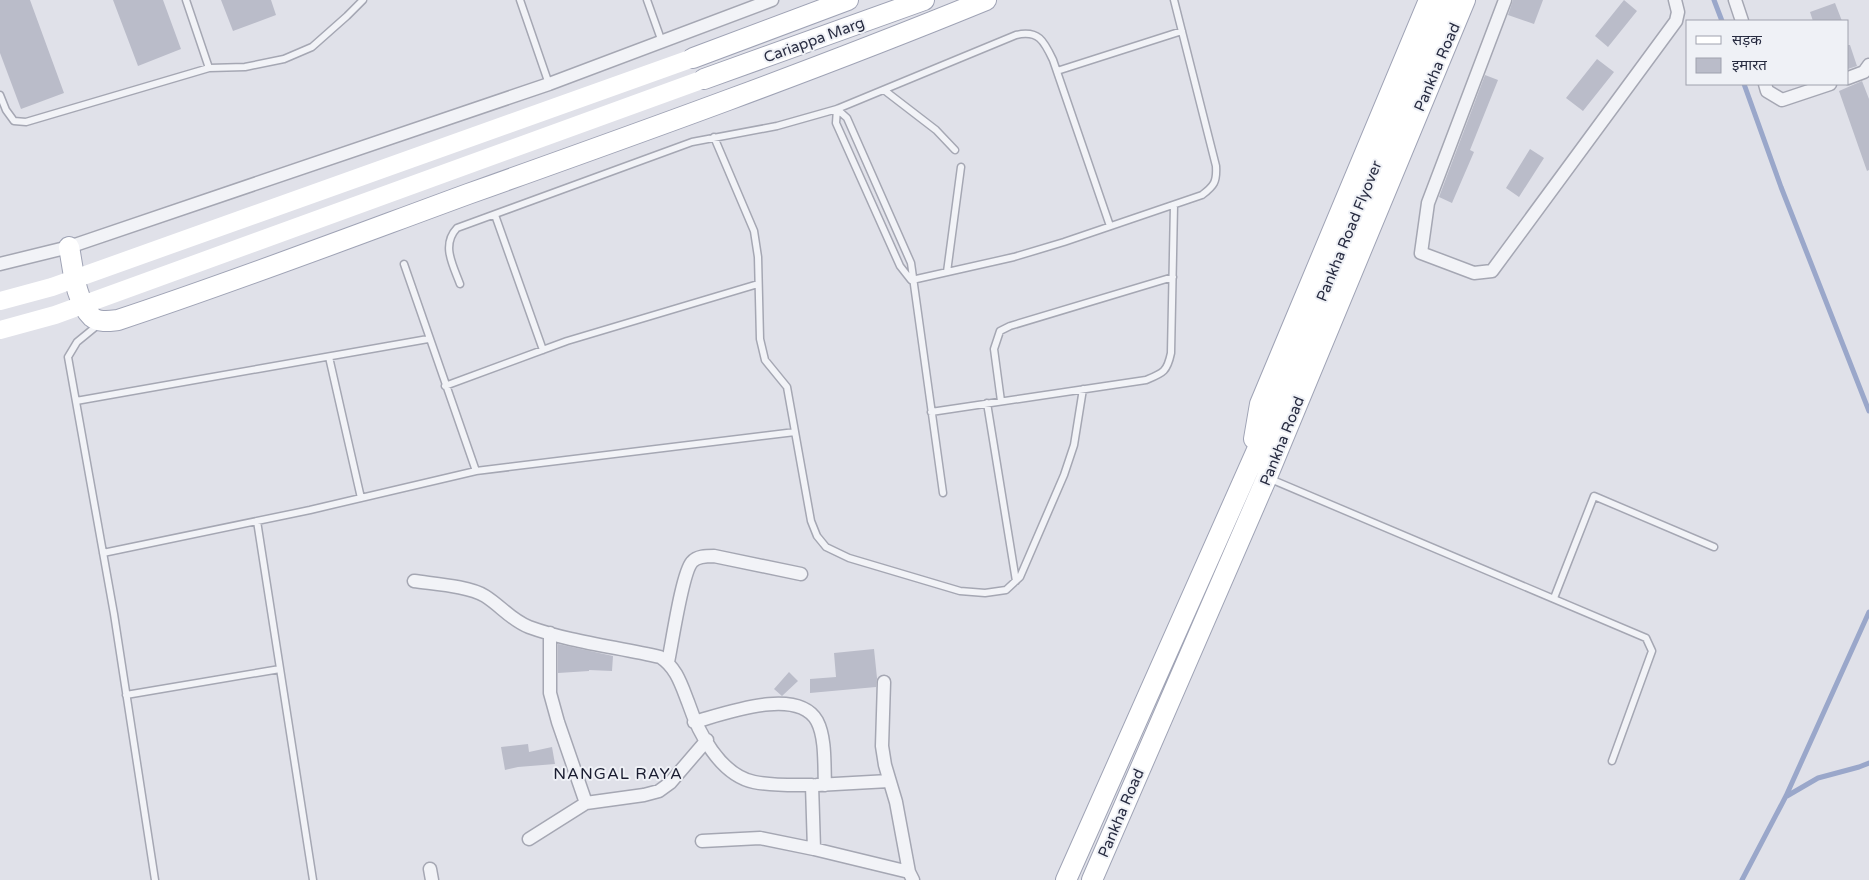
<svg xmlns="http://www.w3.org/2000/svg" width="1869" height="880" font-family="'Varela Round','Noto Sans Devanagari',sans-serif">
<rect width="100%" height="100%" fill="#e0e1e9"/>
<g fill="none" stroke-linecap="round" stroke-linejoin="round">
<path stroke="#9aa7ca" stroke-width="5" d="M1714,0L1722,21
M1744,84L1781,187L1869,411
M1787,796L1818,778L1859,767L1869,763
M1742,880L1786,796L1869,612"/>
</g>
<path fill="#babcc9" d="M0,0H30L64,93L21,109L0,53Z
M113,0H163L181,49L138,66Z
M221,0H271L276,15L233,31Z
M1513,0H1543L1534,24L1508,15Z
M1624,0L1637,11L1608,47L1595,36Z
M1835,3L1842,21H1813L1810,12Z
M1848,45H1850L1857,66L1848,69Z
M1597,59L1614,72L1583,111L1566,98Z
M1485,75L1498,80L1470,150L1474,152L1452,203L1439,197Z
M1862,81L1869,99V170L1867,171L1839,91Z
M1530,149L1544,158L1519,197L1506,188Z
M558,644L613,656L612,671L589,670V671L558,673Z
M874,649L877,678L876,687L810,693V679L836,677L834,653Z
M789,672L798,681L782,696L774,689Z
M528,744L529,752L552,747L555,764L518,767L505,770L501,747Z"/>
<g fill="none" stroke-linecap="round" stroke-linejoin="round">
<g stroke="#a5a7b3" stroke-width="9">
<path id="service" d="M186,0L209,68
M520,0L549,84
M647,0L662,42
M1057,71L1182,31
M884,90L936,130L955,150
M0,95L6,110L14,121L26,122L209,68L245,67L284,59L312,47L347,16L363,0
M837,109L847,118L911,263L943,493
M837,109L836,123L900,266L911,280
M714,137L754,231L758,257L760,339L765,360L787,387L811,521L817,536L826,547L849,558L960,591L985,593L1006,590L1020,577L1064,475L1074,445L1083,389
M495,215L543,350
M404,264L476,471
M947,272L961,167
M912,280L1014,257L1064,242L1202,195C1214,186 1217,182 1216,166L1174,0
M460,284C453,265 441,245 457,228L692,142L777,126L837,109L1016,35C1039,30 1044,41 1053,60L1110,226
M99,324L77,342L68,357L114,614L155,880
M329,357L361,498
M445,386L567,341L758,284
M76,401L428,339
M1001,401L994,349L1000,331L1010,326L1173,277
M987,403L1016,581
M931,412L1146,380C1163,373 1167,372 1171,353L1174,205
M1268,478L1646,638L1652,651L1612,761
M257,521L313,880
M103,553L310,510L476,471L795,432
M1554,598L1594,496L1714,547
M126,695L280,669"/>
</g>
<g stroke="#a5a7b3" stroke-width="15">
<path id="minor" d="M1505,0L1428,203L1421,253L1474,273L1492,271L1676,21L1678,12L1675,0
M1735,0L1742,21
M1848,78L1864,72L1869,65
M1765,84L1767,91L1782,100L1830,84
M0,264L69,247L549,84L772,0
M414,581C434,584 469,586 485,596C501,606 511,620 529,627C570,642 617,647 660,657C676,667 681,684 688,702C698,732 720,775 754,782C774,786 793,785 812,785L814,849L909,872L913,880
M550,633V693L558,722L586,803
M668,662C672,644 682,573 692,562C697,556 706,556 714,556L801,574
M884,682L882,746L885,765L896,802L909,872
M694,722C724,714 797,686 817,721C826,738 824,766 825,785
M817,785L889,781
M529,839L586,803L644,795L659,791L670,783L707,740
M702,841L760,838L814,849
M430,869L432,880"/>
</g>
<g stroke="#9fa3b5" stroke-width="22">
<path id="primary" d="M693,58L848,0
M704,79L924,0
M69,247C73,267 75,301 92,317C99,323 110,321 118,320C236,281 351,237 468,194C642,132 815,70 986,0
M1254,439L1260,404L1429,0
M1066,880L1277,405L1445,0
M1092,880L1267,477L1465,0"/>
</g>
<use href="#service" stroke="#f2f3f7" stroke-width="6"/>
<use href="#minor" stroke="#f2f3f7" stroke-width="12"/>
<use href="#primary" stroke="#fff" stroke-width="20"/>
<path stroke="#fff" stroke-width="18" d="M0,301L52,287L693,58
M0,330L55,315L704,79"/>
</g>
<g text-anchor="middle" stroke-width="4" stroke-linejoin="round" paint-order="stroke">
<g font-size="15" fill="#282c41" stroke="#eff1f6">
<text transform="translate(814 40) rotate(-20)" y="5">Cariappa Marg</text>
<text transform="translate(1437 67) rotate(-67)" y="5">Pankha Road</text>
<text transform="translate(1349 231) rotate(-68)" y="5">Pankha Road Flyover</text>
<text transform="translate(1282 441) rotate(-68)" y="5">Pankha Road</text>
<text transform="translate(1121 813) rotate(-67)" y="5">Pankha Road</text>
</g>
<g font-size="16" letter-spacing="1" fill="#1a1d31" stroke="#eff1f6">
<text x="618" y="779">NANGAL RAYA</text>
</g>
</g>
<rect x="1686" y="20" width="162" height="65" fill="#eff1f6" stroke="#9fa2ae"/>
<rect x="1696" y="36" width="25" height="8" fill="#ffffff" stroke="#9fa2ae"/>
<text x="1732" y="45" font-size="15" fill="#282c41">सड़क</text>
<rect x="1696" y="58" width="25" height="15" fill="#babcc9" stroke="#9fa2ae"/>
<text x="1732" y="70" font-size="15" fill="#282c41">इमारत</text>
</svg>
